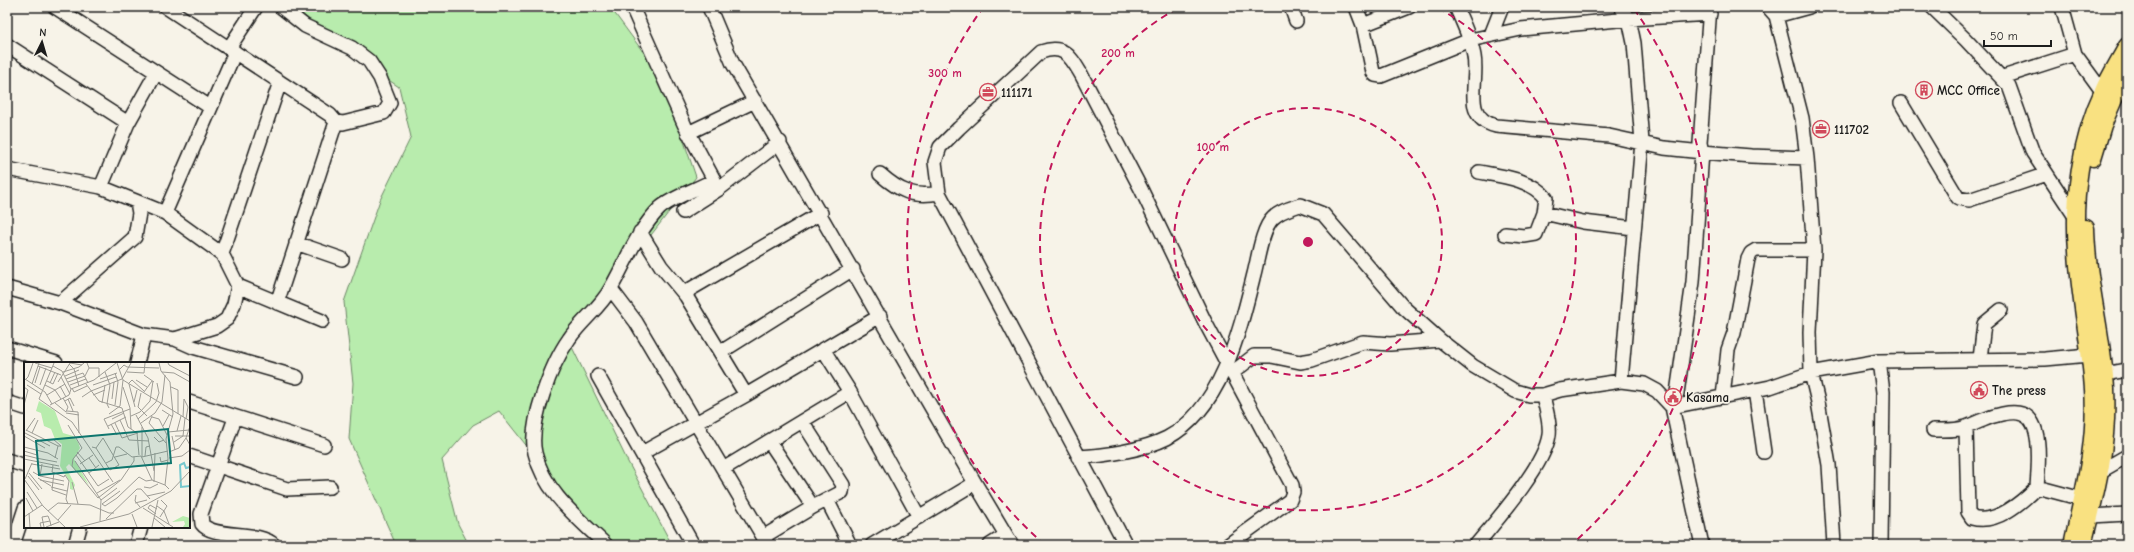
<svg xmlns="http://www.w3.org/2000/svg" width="2134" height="552" font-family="'Comic Neue',sans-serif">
<rect width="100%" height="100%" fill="#f7f3e8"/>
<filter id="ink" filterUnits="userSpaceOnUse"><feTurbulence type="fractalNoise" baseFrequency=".025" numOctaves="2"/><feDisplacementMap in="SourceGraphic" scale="8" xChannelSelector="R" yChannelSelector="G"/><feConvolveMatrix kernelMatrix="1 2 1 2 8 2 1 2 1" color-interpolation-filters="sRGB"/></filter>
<g filter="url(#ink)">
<path fill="#b8ecad" stroke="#6a8464" d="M294,7H610L663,79L696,177L569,341L628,462L672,545H605L499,411L473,425L442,460L458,524L469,545H396L349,439L353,383L344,302L380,200L411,137L399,87L350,54Z"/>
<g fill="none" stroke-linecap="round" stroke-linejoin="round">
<g stroke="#1c1c1c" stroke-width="16">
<path id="minor" d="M55,7L210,107
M166,7L330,115L336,122L343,123L384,113L390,103L380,78L369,61L352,48L305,26L281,7
M632,7L685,126L719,189
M709,7L733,64L975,483L1012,545
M1291,7L1296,21
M1356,7L1363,25L1373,72L1375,75L1381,76L1470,40L1521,29L1629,19L1710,14
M1456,7C1463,23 1471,39 1474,56C1479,83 1461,117 1496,126L1609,136L1664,148L1702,152L1751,156L1807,158
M1710,7L1700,143L1702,152L1693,282L1677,393L1672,407L1770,387L1811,373L1879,361L2045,359L2089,355
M1768,7L1776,16L1802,118L1807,158L1814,250L1810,332L1811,373L1818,402L1829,465L1834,545
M1932,7L1966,40L2009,86L2033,153L2076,218
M2062,7L2075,54L2102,91
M1776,16L1809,7
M1363,25L1409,7
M1491,35L1502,7
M7,45L128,123
M229,48L256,7
M2003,77L2075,54
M1901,103L1958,198L1969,200L2047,174
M688,133L755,101
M7,169L101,187L165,213L222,254L238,286L234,304L227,319L217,326L175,339
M1479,172C1501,176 1531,179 1546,198L1544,213L1536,234L1524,236L1505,234
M880,174C899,191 914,198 939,193
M101,187L128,123L156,73
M683,212L719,189L780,142
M165,213L235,52
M1544,213L1583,222L1634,228
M640,232L661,266L686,296L746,395
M296,243L342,259
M222,254L280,82
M238,286L322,321
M7,288L60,303L144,335L175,339L193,347L297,377
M611,289L636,322L768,545
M686,296L689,290L821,213
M60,303L135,237L139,213L137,202
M277,303L336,122
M7,348L56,363
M823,349L850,392L919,517
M721,352L853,269
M1980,359L1984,324L2001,310
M1879,361L1883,392L1881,545
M137,363L144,335
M1232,373L1254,356H1271L1300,362L1312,360L1363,342L1390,344L1440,340
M2104,374L2127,370
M598,376L693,545
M1621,381L1642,142L1634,43L1629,19L1621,7
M1755,390L1764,452
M1723,397L1728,350L1734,333L1748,259L1751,253L1756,250H1814
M7,402L25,408
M189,402L324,445
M235,418L201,514L202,524C213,539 259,530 274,545
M1933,430C1944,430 1956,431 1966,427C1972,425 1977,422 1983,420C1992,416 2012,410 2022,414C2044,421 2038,469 2037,487C2021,503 1996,525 1972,518L1968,512L1966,428
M769,441L813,507
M642,453L746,395L880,316
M189,456L287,489L330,487
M1078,457C1104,456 1143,450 1167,438C1222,409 1240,330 1254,274C1258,259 1262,228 1273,218C1280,211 1291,208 1300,205L1323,214L1403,307L1440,340L1473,366L1515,391L1529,395H1543L1560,390L1621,381L1644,384L1657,391L1672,407L1702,545
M7,460L25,466
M723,469L850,392
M2101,471L2127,456
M2037,487L2082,499
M827,500L850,545
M2091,516L2127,514
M763,537L813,507L842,492L843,485L802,421
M13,545L25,508
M75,545L80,527
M136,545L141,527
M606,545C578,518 544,492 535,453C528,424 552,363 569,339C581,321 601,307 611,288C627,260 637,231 660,208C673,197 698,189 714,180
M872,545L975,483
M990,545L1006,535
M1126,545L939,193L935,162L940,147L959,128L1041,52C1064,44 1070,56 1081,74L1141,189L1205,322L1292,485L1293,492L1290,500L1228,545
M1476,545C1497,520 1545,465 1549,435C1551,423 1545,407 1543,395"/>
</g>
<g stroke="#1c1c1c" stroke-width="19">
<path id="major" d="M2093,158L2103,125L2127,69
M2072,545C2083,494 2097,442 2093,389C2090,343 2079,297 2077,251C2073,199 2080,139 2103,91C2110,75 2119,61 2127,46
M2083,545C2096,493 2109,443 2106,389C2103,335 2087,282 2086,228"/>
</g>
<use href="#minor" stroke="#f7f3e8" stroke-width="13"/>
<use href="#major" stroke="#f9e181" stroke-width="16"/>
</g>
</g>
<g fill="none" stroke="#c2185b" stroke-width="2" stroke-dasharray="7 5">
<circle cx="1308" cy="242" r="134"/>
<path d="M1438 8A268 268 0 1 1 1178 8"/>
<path d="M1045 545A401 401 0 0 1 982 9M1634 9A401 401 0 0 1 1571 545"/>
</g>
<defs>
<g id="building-ring" transform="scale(0.9)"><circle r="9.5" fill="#f7f3e8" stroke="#d1495b" stroke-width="1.5"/><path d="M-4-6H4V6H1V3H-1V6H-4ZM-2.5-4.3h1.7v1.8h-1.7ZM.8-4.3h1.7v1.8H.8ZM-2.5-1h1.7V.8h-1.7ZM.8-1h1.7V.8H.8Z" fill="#d1495b"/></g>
<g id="office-ring" transform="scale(0.9)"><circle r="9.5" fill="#f7f3e8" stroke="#d1495b" stroke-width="1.5"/><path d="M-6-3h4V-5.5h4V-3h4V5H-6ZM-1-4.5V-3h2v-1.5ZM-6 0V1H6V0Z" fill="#d1495b"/></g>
<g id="civic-ring" transform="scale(0.9)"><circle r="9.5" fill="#f7f3e8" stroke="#d1495b" stroke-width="1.5"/><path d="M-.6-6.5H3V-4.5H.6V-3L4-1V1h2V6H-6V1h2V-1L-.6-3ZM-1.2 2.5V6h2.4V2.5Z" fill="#d1495b"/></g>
</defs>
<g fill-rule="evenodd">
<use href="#building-ring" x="1924" y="90"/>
<use href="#office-ring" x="988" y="92"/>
<use href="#office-ring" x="1821" y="129"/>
<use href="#civic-ring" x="1979" y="390"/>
<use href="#civic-ring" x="1673" y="397"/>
</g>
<g text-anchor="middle" stroke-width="3.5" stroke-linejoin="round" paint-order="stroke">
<g font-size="13" font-weight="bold" fill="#1c1c1c" stroke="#f7f3e8" text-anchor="start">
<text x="1937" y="95">MCC Office</text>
<text x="1001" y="97">111171</text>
<text x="1834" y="134">111702</text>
<text x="1992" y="395">The press</text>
<text x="1686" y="402">Kasama</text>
</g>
</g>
<g transform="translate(24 362)">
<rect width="166" height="166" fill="#f7f3e8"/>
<path d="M15,39L31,49L39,71L49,74L54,80L56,86L50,97L65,123L45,102L42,105L51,123L49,128L46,127V120L36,104L38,82L31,77L27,67L20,64L17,51L12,49ZM159,154L166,156V165H159L161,162L160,159L148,160Z" fill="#b8ecad"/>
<path fill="none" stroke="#77c8ce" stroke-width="2" d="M166,105L162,106L160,101L156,103L157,125L166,124"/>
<path fill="none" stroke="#9f9d96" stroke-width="1" d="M11,1L28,6M30,1L15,37L48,60L89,120M46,1L58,3M63,1L65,6H75V15M93,1L99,18L166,59M135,1L137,9L146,20L149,52L142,77L144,97L141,123L145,127M144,1L145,3L166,14M45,2L50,7L55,24M14,4L37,13M95,8L100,3L103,5L135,6M39,10L55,5L60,1M81,10L86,23L83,42L85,46M103,10L120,11L121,1M138,10L150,11L166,20M120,13L130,20M41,14L55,8M37,15L46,32M1,17L21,30L28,42M42,17L59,11L64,21M76,17L93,11M112,18L123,25M0,19L4,15L9,1M23,19L29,22L34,11M34,20L46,1M44,20L61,14L65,6M11,21L16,5M26,21L31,10M8,22L15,1M62,22L75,39L98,46L104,65L113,71L115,93M104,22L108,18L120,29M105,22L111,45M3,23L17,32M16,23L22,6M21,23L31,28L37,37M46,23L62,17M69,23L92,15M36,24L42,35M0,25L4,28L0,43M99,25L106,46L107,67M147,25L154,28V52M48,26L50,30L63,24M47,27L70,18L92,1M120,30L128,19M117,31L114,45L123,54M23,33L41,22M69,33L81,28M58,35L67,29L98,17L107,1M39,36L44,45L42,50M44,37L49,49M88,37L90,20M160,37L164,45L162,57M41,39L46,36L50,44M110,40L113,28M31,41L42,50M78,41L81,23M26,43L45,33L47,27L38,9L29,4M91,43L94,20L91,11M96,44L99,18M138,48L149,55M43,49L54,50L55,71M42,51L55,53M85,52L96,44M112,53L124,76L130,109M107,54L116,50L126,39L129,19M128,54L125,61L142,81M128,55L135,57L143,73M159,55L160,37M88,57L100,51M114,57L132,40L135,31L133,21M96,58L105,78L125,79M91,61L98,76L114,71M117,61L131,51L138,40L141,13M87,62L93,73M44,63L58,86M84,64L102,55M139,64L145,53M166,64L162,76L166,83M118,65V95L144,89M85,67L80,57L106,47M2,68L34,84H37L29,77M2,69L11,56M153,69L157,54M144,70L165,68M1,71L26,84M8,71L14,58M0,74L21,86M148,74L151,88M151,74H166M130,75L135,80L140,78M150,80L159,74L161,56M0,85L24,91L34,97M68,85L72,86L86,108L95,103L79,76L72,86M58,86L49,97L48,104L74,136L97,118L110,99V95M0,89L13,93M53,90L61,99M145,90L155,86L162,76M0,93L12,96M52,93L74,124M121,94L122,85L126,84M91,95L103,92M136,95L137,100L144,98M12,96L33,100M31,96L34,84M65,96L72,106M145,96L158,94L166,88M0,97L35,104M51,99L77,138L76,159M82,101L88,98L92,85H95L108,95L117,94L128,118L141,123M8,102L36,107M56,102L69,93M29,103L28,110L40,115L41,113L45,119L42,137L44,142M9,110L16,114L40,119M30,110L28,128L42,133M5,111L18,127M65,111L75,103M4,114L15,128M16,114L18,102M14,116L27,124M0,117L19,144L41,165M1,117L8,101M16,118L40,123M48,120L54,142M130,120L131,91M74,124L85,117M27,125L43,129M120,125L126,126L134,122M3,130L13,146M73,131L96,118M112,133L111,139L116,145M123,134L141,130M2,136L9,149M77,138L93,126M111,141L123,138M78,142L81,144L93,136L115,115L122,119L128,118M78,142L96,129M133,144L140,149L145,162M119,146L149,165M24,149L34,141L66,143L85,151H90M5,151L6,165M108,152L113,165M132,152L124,146L126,143L133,147M0,155L18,143M136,155L143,144L137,138M130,156L141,165M82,157L113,127H117L126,137M34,158L47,143M17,165L16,161L26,159L27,164M20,165L18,155L24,154L26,159M22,165L35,160M56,165L105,152L147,129L166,109M128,165L134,138"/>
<path fill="#0f766e" fill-opacity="0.15" stroke="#0f766e" stroke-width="2" d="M144,67L147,101L15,113L12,79Z"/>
<rect width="166" height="166" fill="none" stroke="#1c1c1c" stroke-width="2"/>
</g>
<circle cx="1308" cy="242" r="6" fill="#c2185b" stroke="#f7f3e8" stroke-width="2"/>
<g font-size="12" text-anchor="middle" font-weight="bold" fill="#c2185b" stroke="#f7f3e8" stroke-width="3.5" stroke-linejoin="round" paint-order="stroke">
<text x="1118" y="57">200 m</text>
<text x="945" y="77">300 m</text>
<text x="1213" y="151">100 m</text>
</g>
<rect width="2134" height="552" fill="none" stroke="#f7f3e8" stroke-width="24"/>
<rect x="12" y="12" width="2110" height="528" fill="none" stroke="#1c1c1c" stroke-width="1.5" filter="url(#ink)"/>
<g transform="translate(42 42) rotate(5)" stroke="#f7f3e8" stroke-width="3" paint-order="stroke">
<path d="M0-3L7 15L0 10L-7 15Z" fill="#1c1c1c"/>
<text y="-6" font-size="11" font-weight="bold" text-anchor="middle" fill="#1c1c1c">N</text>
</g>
<path d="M1984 40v6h67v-6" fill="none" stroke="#1c1c1c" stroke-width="2"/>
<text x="1990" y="40" font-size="12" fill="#1c1c1c" stroke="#f7f3e8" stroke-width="3" paint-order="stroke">50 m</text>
</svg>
